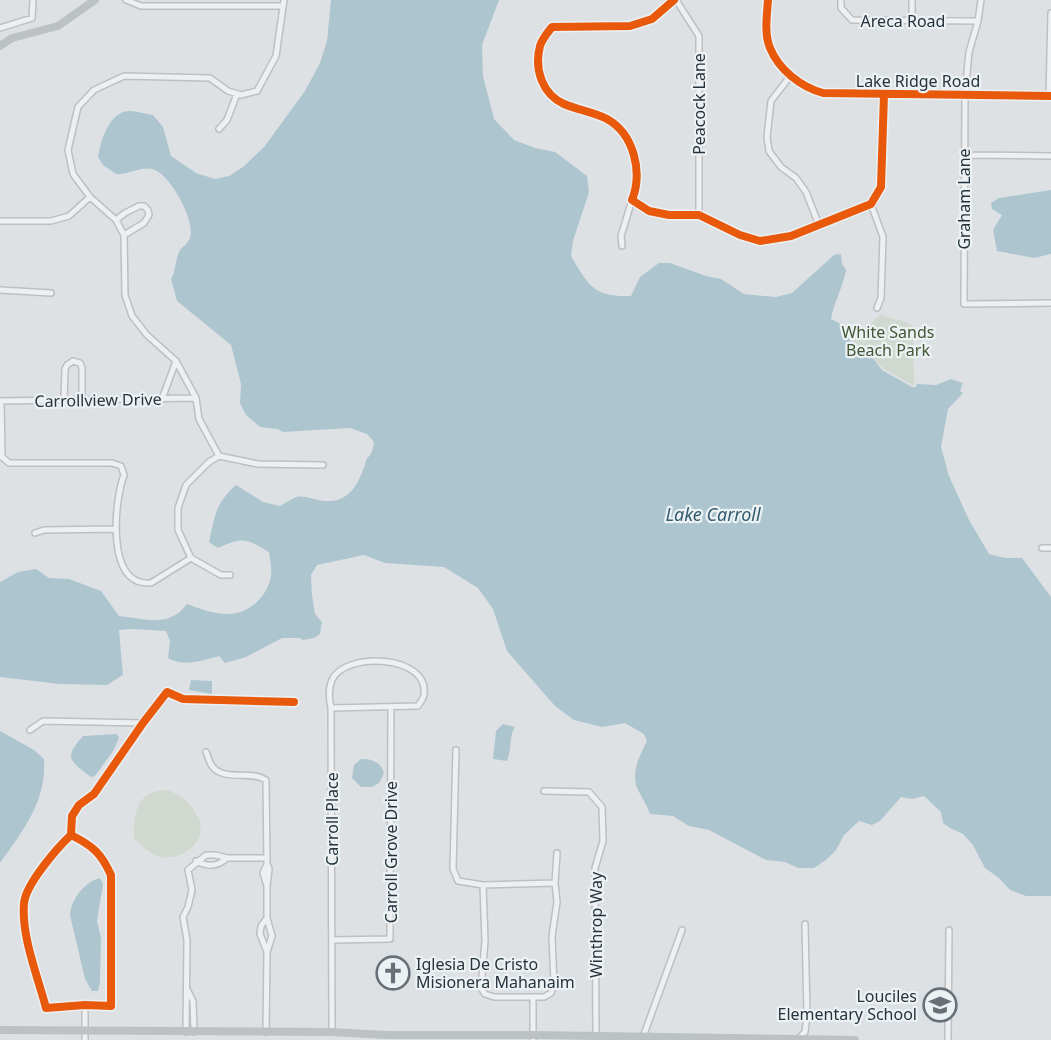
<svg xmlns="http://www.w3.org/2000/svg" width="1051" height="1040" font-family="'Noto Sans',sans-serif">
<rect width="100%" height="100%" fill="#dee1e4"/>
<path fill="#d1d8cf" d="M881,314C891,320 904,319 913,326L914,386L883,368L852,341Z
M167,790C179,794 186,799 193,809C195,813 199,818 200,822C205,844 181,861 161,857C150,854 141,846 134,838C134,812 136,791 167,790Z"/>
<path fill="#adc5cf" d="M331,0H499L482,45L483,76L494,119L514,140L535,148L555,152L587,176L589,192L573,241L571,256C589,286 593,297 631,296L640,277L659,263H670L706,276L721,279L744,294L776,297L792,293L834,255L841,254L842,264L846,270C843,287 834,302 831,319L841,324L850,340L871,356L882,370L912,387H916L917,384L936,385L951,379L963,383L960,391L963,393L948,409L941,447L949,476L969,520L989,554L1005,558H1022L1051,597V896H1026L1010,890L999,878L985,868L973,845L963,834L950,828L943,823L941,812L924,796L912,799L901,797L880,821L872,825L859,821L844,835L836,850L826,860L814,868H798L785,862L766,860L709,830L689,826L673,816L650,814C647,805 641,796 637,788C631,771 640,755 647,741L644,734L625,723L602,727L574,720L555,706L507,651L493,609L478,588L444,567L385,563L364,555L317,565L311,575L312,595L315,614L322,622L320,634L314,638L303,640L300,638H282L246,657L225,663L219,656C202,661 183,667 168,658L170,641L166,631L133,629L119,630L123,675L107,685L59,684L0,677V582L18,572L36,569L49,578L69,579L101,591L119,616C146,619 169,628 187,604C200,609 214,614 229,614C249,614 268,596 271,576C272,568 270,560 269,552C245,538 242,537 218,548L209,542C215,516 215,504 236,485L263,502L280,506C285,503 291,499 297,497C306,495 316,501 325,501C352,503 360,480 367,458C372,455 373,448 374,442L367,434L350,428L283,432L278,429L260,427L246,415L240,403L241,384L231,345L177,301L171,279C176,271 175,261 179,252C181,247 188,244 190,238C196,221 169,172 152,169C140,166 128,175 116,174L103,165L98,157C101,140 109,112 129,111C138,111 145,114 153,115L163,127L171,156L196,173L215,179L229,176L243,167L264,147L305,91L320,63L327,41Z
M1051,190V254L1034,258L997,251L993,230L1002,215L992,209L991,203L999,198Z
M191,680L212,681V694L189,690Z
M503,724L515,727C509,736 512,749 507,761L493,759L496,731Z
M0,731L34,750L44,759C47,801 23,831 0,863Z
M117,734L119,738L113,751L95,776L91,777C70,761 63,758 83,736Z
M361,759C372,759 381,762 384,773L379,783L372,787H361L352,778L354,765Z
M100,878L103,884L97,921L101,938L100,982L98,991H92L85,979L70,915C71,900 84,882 100,878Z"/>
<g fill="none" stroke-linecap="round" stroke-linejoin="round">
<g stroke="#bdbfc2" stroke-width="8">
<path id="street" d="M126,0L141,6H283
M674,0L652,19L630,26L552,27C548,32 542,39 540,46C534,69 542,94 564,104C578,110 594,112 607,119C634,134 643,172 632,200L649,211L669,215H699L740,235L760,241L791,236L871,204L881,187L884,94
M676,0L699,36V215
M768,0C767,15 764,34 770,48C779,70 801,87 823,93L1051,96
M841,0V8L852,20L978,21
M981,0L978,21L969,52L965,94L964,304L1051,303
M912,21V0
M0,28L32,18L33,0
M791,75L771,101L767,137L769,151L781,167L796,178L806,192L819,225
M1049,96L1051,13
M219,129L227,120L237,94
M965,155L1051,156
M871,204L883,237L881,298L877,308
M116,220L125,213L139,206H144L148,210L149,215L144,223L124,235
M0,221H51L69,216L90,197
M622,246L621,236L632,200
M0,290L51,293
M176,361L196,398L199,419L219,456L258,464L323,465
M162,399L176,361L147,335L132,316L125,295L124,235L116,220L90,197L73,174L68,150L78,107L94,90L124,76L210,78L228,91L241,95L257,91L276,56L284,0
M64,400L65,369L67,365L73,361L80,363L82,368V400
M0,401L196,398
M1,402L2,457L9,463H112L121,466L124,475C115,499 108,568 137,581C141,583 147,583 151,583L191,558
M219,456L209,462L186,485L178,508V530L191,558L221,575H230
M35,533L44,530L116,529
M1042,548H1051
M331,708L418,706C420,703 424,698 424,694C429,655 345,651 332,680C328,689 329,699 331,708L332,1032
M30,730L43,721L143,723
M456,750L453,869L458,881L483,885L555,883
M206,752C208,756 209,762 212,766C224,782 251,770 266,780L267,864L269,869L267,886L263,873L267,864
M544,791L589,792L602,807L603,841L595,868L596,1036
M71,835C93,846 101,853 111,875V1006L85,1005L46,1008C38,977 21,936 24,903C26,884 57,848 71,835L72,816L79,805L94,794L143,723L167,692L183,699L294,702
M196,861C208,867 217,867 227,858
M483,885L485,941L481,988L485,994L494,997H544L551,993L554,984L552,936L557,902L555,883L557,853
M332,940L390,939L391,707
M267,952L272,936L267,918V886
M187,989L193,1001L194,1032
M186,1032L187,940L183,917L188,907L192,890L188,870L206,855H216L227,858H267
M266,1032L267,952L260,934L261,926L267,918
M643,1037L682,930
M798,1039L805,1032L807,1015L805,924
M85,1040V1005
M533,1040V997
M948,1040L949,930"/>
</g>
<use href="#street" stroke="#eeeff1" stroke-width="5"/>
<path stroke="#bcc1c4" stroke-width="8" d="M0,46L12,38L58,26L95,0
M0,1030L332,1032L386,1035H533L855,1040"/>
<g stroke="#ecf1f4" stroke-width="11">
<path id="cycleway" d="M674,0L652,19L630,26L552,27C548,32 542,39 540,46C534,69 542,94 564,104C578,110 594,112 607,119C634,134 643,172 632,200L649,211L669,215H699L740,235L760,241L791,236L871,204L881,187L884,94
M768,0C767,15 764,34 770,48C779,70 801,87 823,93L1051,96
M71,835C93,846 101,853 111,875V1006L85,1005L46,1008C38,977 21,936 24,903C26,884 57,848 71,835L72,816L79,805L94,794L143,723L167,692L183,699L294,702"/>
</g>
<use href="#cycleway" stroke="#e8590c" stroke-width="8"/>
</g>
<defs>
<g id="church-ring" transform="scale(1.725)"><circle r="9.5" fill="#ecf1f4" stroke="#677077" stroke-width="1.5"/><path d="M-1.2-6h2.4v3.5h3.3v2.4h-3.3V6h-2.4V-.1h-3.3v-2.4h3.3Z" fill="#677077"/></g>
<g id="school-ring" transform="scale(1.725)"><circle r="9.5" fill="#ecf1f4" stroke="#677077" stroke-width="1.5"/><path d="M0-5L7-2L0 1L-7-2ZM-4 1L0 2.5L4 1V4Q0 6-4 4Z" fill="#677077"/></g>
</defs>
<g fill-rule="evenodd">
<use href="#church-ring" x="393" y="973"/>
<use href="#school-ring" x="940" y="1005"/>
</g>
<g text-anchor="middle" stroke-width="4.5" stroke-linejoin="round" paint-order="stroke">
<g font-size="16" fill="#27333c" stroke="#ecf1f4">
<text x="903" y="27">Areca Road</text>
<text x="918" y="87">Lake Ridge Road</text>
<text transform="translate(699 104) rotate(-90)" y="6">Peacock Lane</text>
<text transform="translate(964 199) rotate(-90)" y="6">Graham Lane</text>
<text transform="translate(98 400) rotate(-1)" y="6">Carrollview Drive</text>
<text transform="translate(332 819) rotate(-90)" y="6">Carroll Place</text>
<text transform="translate(391 852) rotate(-90)" y="6">Carroll Grove Drive</text>
<text transform="translate(596 925) rotate(-90)" y="6">Winthrop Way</text>
</g>
<g font-size="16" fill="#435734" stroke="#ecf1f4">
<text x="888" y="338">White Sands<tspan x="888" dy="18">Beach Park</tspan></text>
</g>
<g font-size="16" fill="#27333c" stroke="#ecf1f4" text-anchor="start">
<text x="416" y="970">Iglesia De Cristo<tspan x="416" dy="18">Misionera Mahanaim</tspan></text>
<text x="917" y="1002" text-anchor="end">Louciles<tspan x="917" dy="18">Elementary School</tspan></text>
</g>
<g font-size="18" font-style="italic" fill="#325b6e" stroke="#ecf1f4">
<text x="713" y="521">Lake Carroll</text>
</g>
</g>
</svg>
